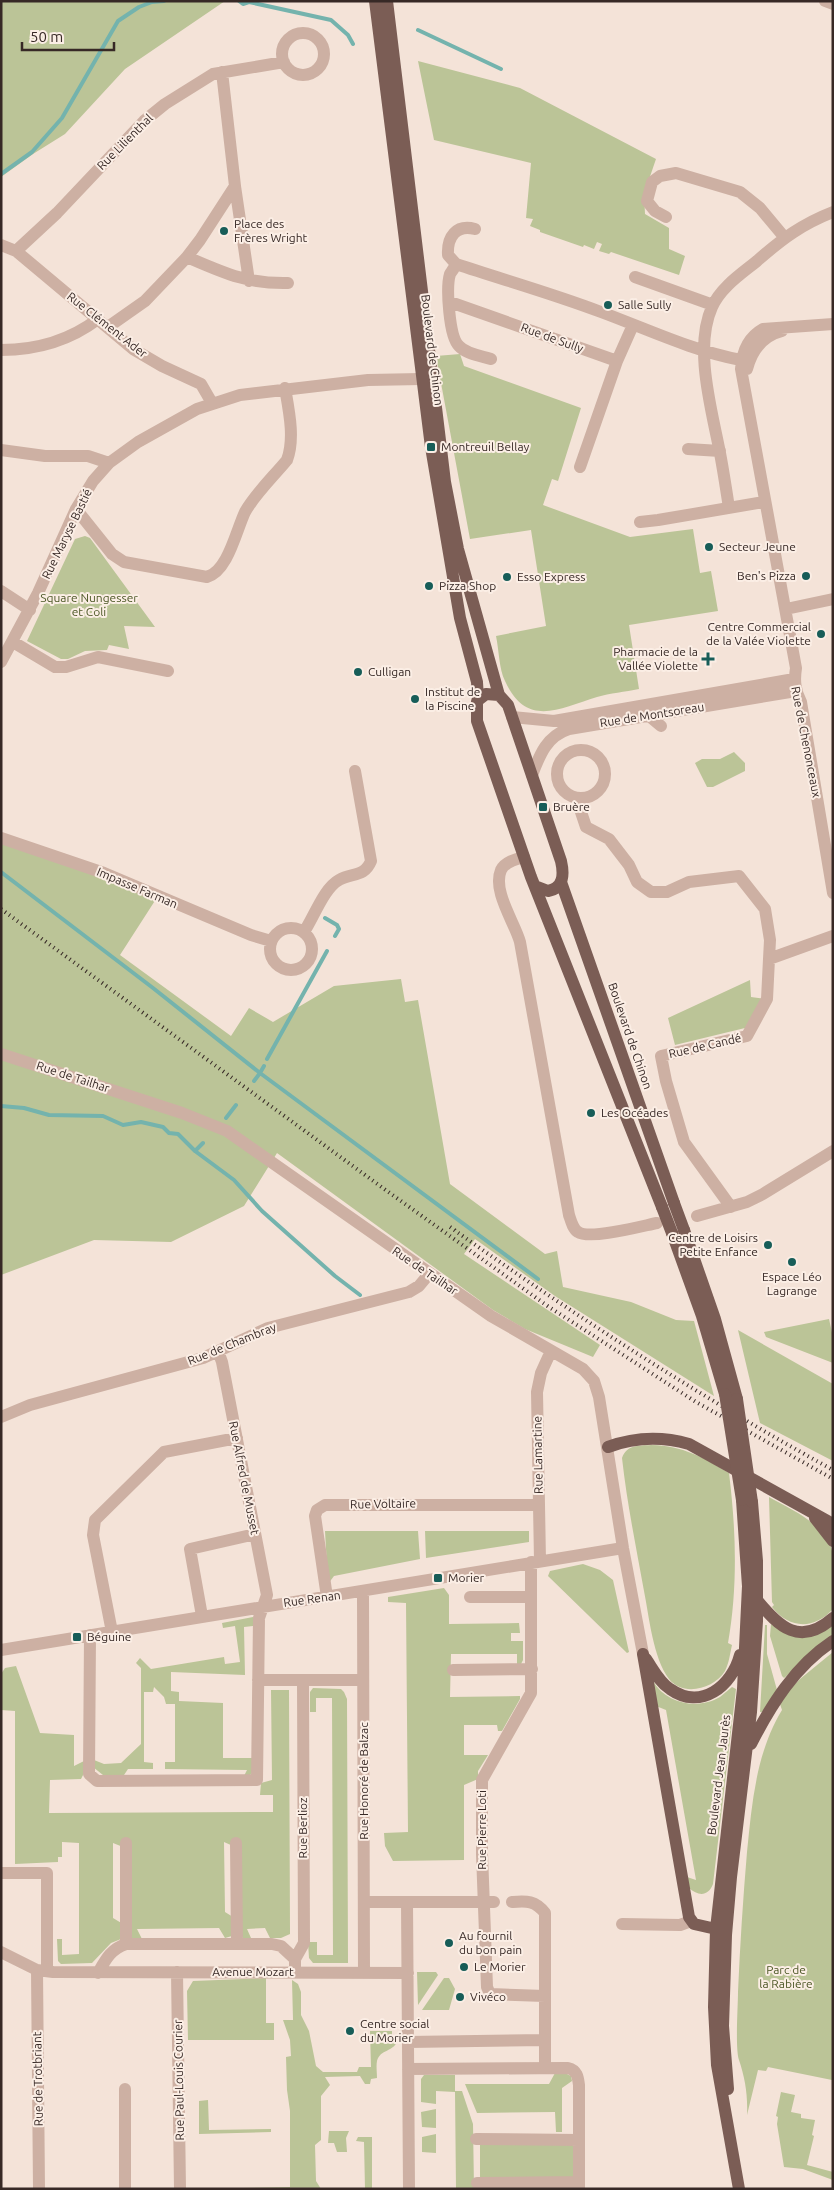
<svg xmlns="http://www.w3.org/2000/svg" width="834" height="2190" font-family="Ubuntu,sans-serif">
<rect width="100%" height="100%" fill="#f4e3d8"/>
<path fill="#bbc497" d="M1,1H225L125,69L65,134L33,154L1,177Z
M418,61L520,88L656,159L644,194L645,214L669,228V249L685,256L679,275L611,252L609,254L599,251L602,244L597,242L594,249L584,245L583,247L540,232V230L530,226L533,219L526,218L531,163L434,140Z
M460,354L464,366L581,408L558,481L552,479L543,505L630,537L693,529L700,573L711,571L718,611L629,625L639,689C625,692 610,693 597,697C560,708 527,729 505,681C499,669 499,650 496,636L546,626L531,530L470,539L436,356Z
M85,536L90,538L155,627L124,626L129,649L109,645L107,650L85,651L68,659H61L27,641L75,539Z
M734,752L745,763V771L713,787H707L695,763L702,759H720Z
M1,838L158,896L120,955L231,1036L249,1008L273,1022L334,986L401,979L405,1002L418,1000L450,1184L545,1254L557,1251L563,1287L631,1302L676,1320L694,1321L714,1396L555,1296L475,1239L464,1254L600,1345L593,1357L525,1329L493,1310L277,1153L244,1206L171,1242L94,1240L1,1275Z
M750,980L751,997L767,999L745,1028L675,1045L668,1018Z
M829,1319L833,1337V1363L766,1337L764,1332Z
M738,1330L833,1384V1461L760,1423Z
M651,1445C684,1446 702,1457 729,1473C736,1529 738,1587 728,1643L732,1645C730,1654 729,1663 725,1671C714,1689 683,1697 669,1679C653,1658 649,1616 644,1591C636,1547 627,1503 622,1458C627,1444 639,1446 651,1445Z
M769,1497C790,1509 826,1524 832,1551C834,1565 833,1593 833,1609C814,1630 789,1629 772,1607L774,1605L772,1602Z
M325,1531H418L420,1559L334,1576L328,1584Z
M425,1531H529V1542L426,1558Z
M583,1564L600,1570L613,1580L629,1652L627,1653L548,1576L550,1571Z
M444,1588L449,1595V1624L519,1623L520,1633H511V1641H523V1660L521,1664L517,1665V1654H451L450,1697L520,1696V1699L502,1731H498L497,1725H464V1755H488L478,1771V1779L464,1785V1860L393,1861L385,1846L384,1833L408,1832L406,1603L388,1602V1597Z
M253,1617V1626L244,1627L245,1675L171,1672V1691L179,1692V1701L223,1703V1758H254V1771L248,1777L243,1778L247,1770L165,1769V1762H175V1704H166L164,1697L154,1687L153,1692H144V1762L153,1763V1769H128L122,1778L108,1779L93,1767L94,1760L104,1764L121,1763L141,1744V1668L136,1663L140,1658L151,1669L224,1657L225,1664L240,1662L235,1626L223,1628L222,1623Z
M771,1624L775,1627L833,1626V1636L784,1678L782,1676L770,1636Z
M765,1625H767V1654L777,1690L762,1712H760Z
M833,1652V2085L832,2080L768,2067L766,2071L758,2070L747,2115C748,2095 745,2078 739,2060C735,2048 738,2006 738,1992C740,1945 743,1899 747,1852C752,1803 756,1753 782,1710L779,1701L800,1679Z
M16,1666L40,1733L74,1735V1766L84,1761V1773L81,1779L50,1780L49,1813L273,1812V1795H260L261,1783L272,1780L271,1690H289L290,1934L281,1938H270L265,1928L247,1929L251,1938H243L241,1936L233,1846L224,1842L225,1912L233,1917L232,1936L225,1938L219,1928L137,1929L142,1939L132,1938L123,1847L113,1843V1918L123,1924L121,1939L111,1943L92,1963L61,1964L58,1961L57,1939H62V1955L79,1954V1843L62,1842V1857H58V1862L15,1864V1711L1,1710V1674L5,1668Z
M653,1681C666,1704 698,1710 720,1697C724,1694 728,1690 732,1687L736,1689L713,1884C708,1897 698,1896 689,1888L687,1877L696,1880L666,1710L656,1706Z
M313,1688L341,1689L344,1692L347,1699L348,1963H313L309,1958L308,1942H317V1955H333L332,1698H316V1712H310V1692Z
M417,1972H436L438,1975L418,2005Z
M266,1978V2023H274V2040H188L187,1991L193,1981Z
M444,1978H449L455,1989L449,2010H422Z
M292,1980L298,1984L301,1992V2015L309,2031L316,2066L323,2072H357L359,2067H371L370,2031H392V2040L397,2041C394,2052 380,2049 377,2061C376,2066 377,2073 377,2078L371,2079L370,2084H365L360,2076L325,2077L330,2085L321,2096V2140L315,2145L316,2181L321,2189H189L290,2187V2111L287,2090L286,2057L291,2056L290,2040L283,2020H293Z
M555,2073H565L571,2076L572,2081L562,2088V2132H556L555,2112L477,2113L465,2084H549Z
M424,2075H455V2091H462L473,2124L474,2189H456L455,2092L436,2091V2104L421,2102V2079Z
M781,2092L795,2095L791,2112L801,2114V2118L815,2120L812,2135L814,2136L807,2165L833,2172V2180L803,2169L784,2167L777,2124L778,2117L776,2116Z
M208,2100L209,2130L271,2129V2132L199,2134V2101Z
M436,2109V2128L422,2127L421,2112Z
M329,2131H349L346,2138L347,2152H337L334,2143H328Z
M436,2134V2153L422,2152V2137Z
M358,2137H372V2189H365L364,2142L356,2141Z
M480,2143H573L574,2179H480Z"/>
<g fill="none" stroke-linecap="round" stroke-linejoin="round">
<path stroke="#74b3ad" stroke-width="4" d="M239,1L243,4L249,2L331,20L348,35L353,44
M418,30L501,69
M1,174L32,152L62,118L118,21L139,7L152,2L164,1
M1,872L153,988L260,1073L264,1066
M325,918L337,925L339,929L335,936
M267,1059L327,951
M254,1081L260,1073L538,1279
M1,1106L24,1108L49,1115L103,1116L123,1125L141,1122L163,1127L169,1133L178,1134L195,1151L234,1180L262,1211L335,1276L360,1295
M226,1118L236,1105
M195,1151L203,1143"/>
<path stroke="#cdb0a3" stroke-width="12" d="M825,1L833,4
M282 54a21 21 0 1 1 42 0a21 21 0 1 1-42 0Z
M235,186L249,281
M666,217L655,211L647,201L652,182L660,176L676,173L740,192L760,208L785,238
M1,245L16,251L133,349L162,366L201,384L212,403
M16,251L57,213L144,121L165,104L213,74L284,62
M187,257C224,273 247,284 288,283
M456,264L448,255C447,237 456,224 475,229
M635,277L713,305
M450,302L617,361L633,325
M833,324L763,329C747,338 742,352 741,369L796,668C794,681 795,690 801,702L833,893
M108,327L145,301L187,257L200,240L235,186L222,72
M1,350C38,350 69,341 98,319
M491,359C482,356 466,354 459,346C449,337 446,287 450,274C452,271 455,267 456,264C504,280 554,294 601,312C647,329 693,351 741,360
M747,369C752,350 762,336 782,331
M688,449L720,451
M1,450L45,456H88L109,463
M580,467L617,361
M729,508C726,488 723,468 719,448C711,407 694,347 712,307C721,287 741,274 757,261C782,239 802,224 833,212
M76,509L112,554L124,562L207,577C228,571 236,531 245,512C255,494 273,477 287,460C295,439 289,411 285,388
M640,522L658,520L764,502
M1,591L30,610
M786,609L833,599
M13,642L55,667H66L98,657L168,671
M1,662L38,593L76,509L93,481L109,463L138,442L197,409L240,395L368,380L421,379
M649,716L661,726
M512,717L554,721L794,679
M557 774a24 24 0 1 1 48 0a24 24 0 1 1-48 0Z
M532,775C540,754 547,736 569,729L796,691
M583,798L580,809L586,827L609,839L629,865L637,882L651,892H667L689,882L739,876L765,909L770,940L769,959L833,936
M1,838L104,873L251,935L271,941
M524,857C516,859 505,862 501,870C492,891 515,923 520,942L569,1215C571,1221 573,1229 578,1232C590,1240 642,1226 657,1223
M270 949a21 21 0 1 1 42 0a21 21 0 1 1-42 0Z
M304,932C314,917 324,888 339,880C352,872 364,878 371,861L355,771
M1,1054L182,1113L227,1131L491,1316L583,1369L594,1381L599,1397L623,1548L643,1654
M731,1207L684,1142L666,1081L661,1056L747,1036L767,999L769,959
M697,1216L747,1202L763,1194L833,1151
M1,1417L30,1405L203,1358L268,1328L409,1292L419,1286L429,1274
M540,1561L537,1392L541,1373L551,1351
M531,1562V1693L482,1780V1854L487,1987L490,1994L545,1996
M363,1591L364,1972
M327,1597L315,1516L317,1510L325,1505H539
M470,1597H531
M202,1616L190,1549L255,1534
M112,1632L93,1535L95,1520L164,1452L237,1438
M90,1635L89,1774L97,1781L257,1780L259,1618L267,1595L222,1362L218,1351
M1,1650L623,1548
M453,1670L532,1669
M258,1680H363
M236,1843L237,1944
M1,1873H47V1971
M365,1902H494
M407,1902L409,2189
M512,1902C526,1901 535,1900 545,1913V2068
M622,1924L680,1925L691,1921
M126,1944V1843
M1,1952L37,1970L53,1972L408,1973
M37,1970L39,2189
M177,1972L180,2189
M295,1972V1959L304,1943L303,1681
M98,1973C106,1959 111,1949 126,1944H272L281,1946L295,1959
M408,2042L545,2040
M408,2069L568,2068C577,2070 578,2077 579,2085V2189
M476,2139L579,2140
M477,2183L579,2182
M125,2189V2089"/>
<path stroke="#7b5d55" stroke-width="12" d="M375,1L431,447L460,618L477,682L478,699
M387,1L445,482L458,549L499,695
M561,882L674,1203
M535,886L548,891C564,888 564,874 561,861L508,705L499,695L486,694L477,701V721L531,877L662,1207
M684,1230L715,1319L737,1399
M672,1233L702,1316L725,1394
M608,1447C635,1437 661,1436 689,1444L833,1524
M815,1518L833,1541
M757,1600C779,1627 800,1647 833,1618
M643,1654L689,1917L694,1924L716,1929
M646,1659C653,1669 659,1682 670,1689C701,1711 732,1686 740,1655
M751,1744C771,1705 795,1666 833,1641
M728,2089L723,2026L726,1935L731,1877L751,1712L757,1621V1561L752,1502
M739,2189L717,2065L714,2007L716,1929L743,1689L748,1586L742,1500"/>
<path stroke="#372926" stroke-width="4" stroke-dasharray="1 4" stroke-linecap="butt" d="M1,909L387,1191L549,1307L696,1402L833,1479
M450,1227C574,1315 700,1397 833,1470"/>
<path stroke="#7b5d55" stroke-width="12" d="M674,1203L684,1230
M662,1207L672,1233
M725,1394L742,1500
M737,1399L752,1502"/>
</g>
<g fill="#175d58" stroke="#fbeee5" stroke-width="2">
<circle cx="224" cy="231" r="5"/>
<circle cx="608" cy="305" r="5"/>
<rect x="426" y="442" width="10" height="10" rx="2.5"/>
<circle cx="709" cy="547" r="5"/>
<circle cx="806" cy="576" r="5"/>
<circle cx="507" cy="577" r="5"/>
<circle cx="429" cy="586" r="5"/>
<circle cx="821" cy="634" r="5"/>
<path d="M705.5 651.5h5v5h5v5h-5v5h-5v-5h-5v-5h5z"/>
<circle cx="358" cy="672" r="5"/>
<circle cx="415" cy="699" r="5"/>
<rect x="538" y="802" width="10" height="10" rx="2.5"/>
<circle cx="591" cy="1113" r="5"/>
<circle cx="768" cy="1245" r="5"/>
<circle cx="792" cy="1262" r="5"/>
<rect x="433" y="1573" width="10" height="10" rx="2.5"/>
<rect x="72" y="1632" width="10" height="10" rx="2.5"/>
<circle cx="449" cy="1943" r="5"/>
<circle cx="464" cy="1967" r="5"/>
<circle cx="460" cy="1997" r="5"/>
<circle cx="350" cy="2031" r="5"/>
</g>
<g text-anchor="middle" stroke-width="4" stroke-linejoin="round" paint-order="stroke">
<g font-size="12" fill="#372926" stroke="#fbeee5">
<text transform="translate(125 142) rotate(-45)" y="4">Rue Lilienthal</text>
<text transform="translate(107 325) rotate(38)" y="4">Rue Clément Ader</text>
<text transform="translate(552 338) rotate(20)" y="4">Rue de Sully</text>
<text transform="translate(432 350) rotate(83)" y="4">Boulevard de Chinon</text>
<text transform="translate(67 534) rotate(-64)" y="4">Rue Maryse Bastié</text>
<text transform="translate(652 715) rotate(-9)" y="4">Rue de Montsoreau</text>
<text transform="translate(806 742) rotate(79)" y="4">Rue de Chenonceaux</text>
<text transform="translate(137 888) rotate(23)" y="4">Impasse Farman</text>
<text transform="translate(630 1036) rotate(71)" y="4">Boulevard de Chinon</text>
<text transform="translate(705 1046) rotate(-13)" y="4">Rue de Candé</text>
<text transform="translate(73 1077) rotate(18)" y="4">Rue de Tailhar</text>
<text transform="translate(425 1271) rotate(34)" y="4">Rue de Tailhar</text>
<text transform="translate(232 1344) rotate(-22)" y="4">Rue de Chambray</text>
<text transform="translate(538 1455) rotate(-91)" y="4">Rue Lamartine</text>
<text transform="translate(244 1478) rotate(79)" y="4">Rue Alfred de Musset</text>
<text transform="translate(383 1504) rotate(-1)" y="4">Rue Voltaire</text>
<text transform="translate(312 1599) rotate(-8)" y="4">Rue Renan</text>
<text transform="translate(719 1775) rotate(-83)" y="4">Boulevard Jean Jaurès</text>
<text transform="translate(364 1781) rotate(-90)" y="4">Rue Honoré de Balzac</text>
<text transform="translate(303 1828) rotate(-90)" y="4">Rue Berlioz</text>
<text transform="translate(482 1830) rotate(-90)" y="4">Rue Pierre Loti</text>
<text x="253" y="1976">Avenue Mozart</text>
<text transform="translate(38 2079) rotate(-91)" y="4">Rue de Trotbriant</text>
<text transform="translate(179 2080) rotate(-91)" y="4">Rue Paul-Louis Courier</text>
</g>
<g font-size="12" fill="#372926" stroke="#fbeee5" text-anchor="start">
<text x="234" y="228">Place des<tspan x="234" dy="14">Frères Wright</tspan></text>
<text x="618" y="309">Salle Sully</text>
<text x="441" y="451">Montreuil Bellay</text>
<text x="719" y="551">Secteur Jeune</text>
<text x="796" y="580" text-anchor="end">Ben's Pizza</text>
<text x="517" y="581">Esso Express</text>
<text x="439" y="590">Pizza Shop</text>
<text x="811" y="631" text-anchor="end">Centre Commercial<tspan x="811" dy="14">de la Valée Violette</tspan></text>
<text x="698" y="656" text-anchor="end">Pharmacie de la<tspan x="698" dy="14">Vallée Violette</tspan></text>
<text x="368" y="676">Culligan</text>
<text x="425" y="696">Institut de<tspan x="425" dy="14">la Piscine</tspan></text>
<text x="553" y="811">Bruère</text>
<text x="601" y="1117">Les Océades</text>
<text x="758" y="1242" text-anchor="end">Centre de Loisirs<tspan x="758" dy="14">Petite Enfance</tspan></text>
<text x="792" y="1281" text-anchor="middle">Espace Léo<tspan x="792" dy="14">Lagrange</tspan></text>
<text x="448" y="1582">Morier</text>
<text x="87" y="1641">Béguine</text>
<text x="459" y="1940">Au fournil<tspan x="459" dy="14">du bon pain</tspan></text>
<text x="474" y="1971">Le Morier</text>
<text x="470" y="2001">Vivéco</text>
<text x="360" y="2028">Centre social<tspan x="360" dy="14">du Morier</tspan></text>
</g>
<g font-size="12" fill="#4d5827" stroke="#fbeee5">
<text x="89" y="602">Square Nungesser<tspan x="89" dy="14">et Coli</tspan></text>
<text x="786" y="1974">Parc de<tspan x="786" dy="14">la Rabière</tspan></text>
</g>
</g>
<rect width="834" height="2190" fill="none" stroke="#372926" stroke-width="5"/>
<path d="M22 42v8h92v-8" fill="none" stroke="#372926" stroke-width="2.5"/>
<text x="30" y="42" font-size="15" fill="#372926" stroke="#fbeee5" stroke-width="4" paint-order="stroke">50 m</text>
</svg>
